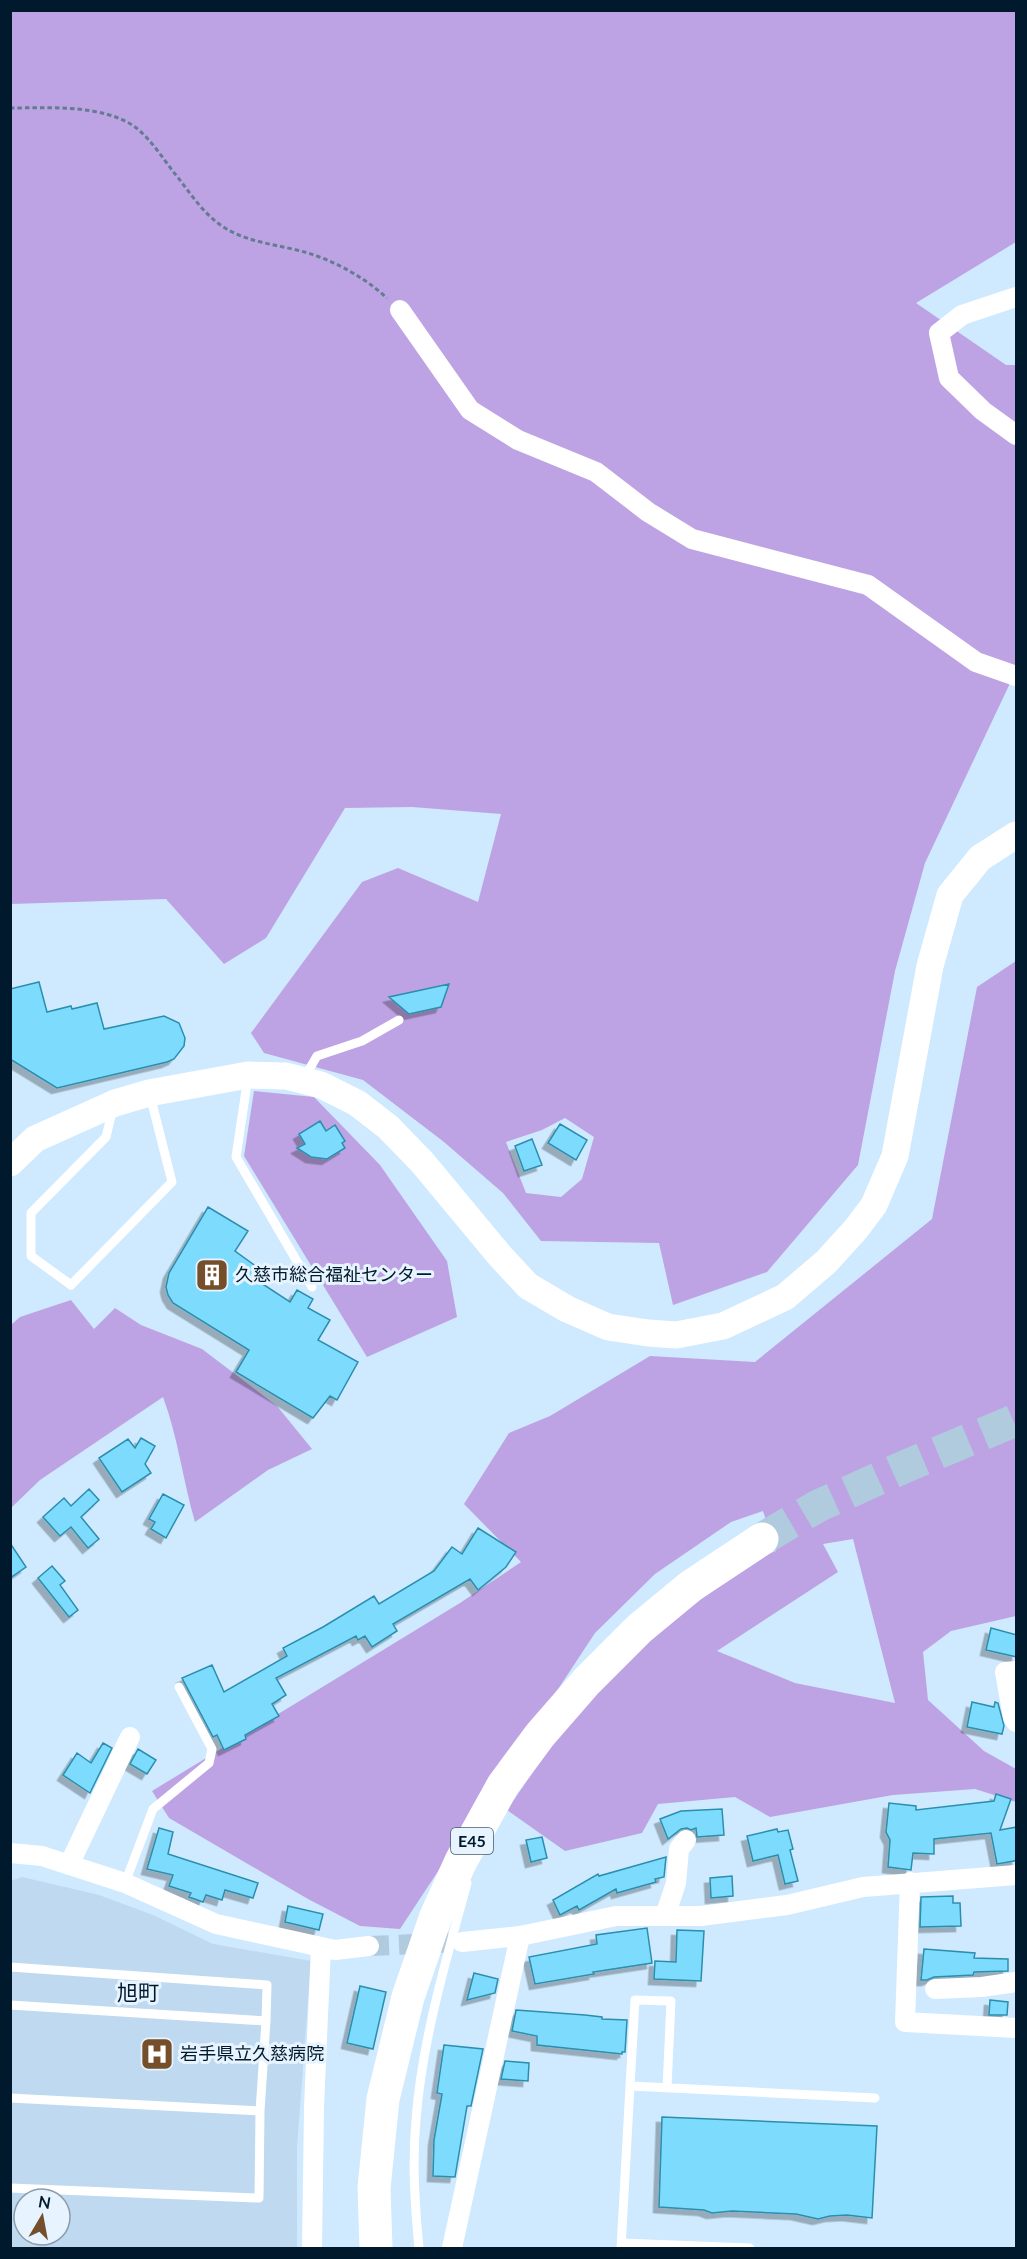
<svg xmlns="http://www.w3.org/2000/svg" width="1027" height="2259" font-family="Lato,'Noto Sans JP',sans-serif">
<defs>
<filter id="shadow"><feDropShadow dx="-5.5" dy="5.5" stdDeviation="0" flood-color="#0004"/></filter>
</defs>
<rect width="100%" height="100%" fill="#cfe9fe"/>
<path fill="#bed9f0" fill-rule="evenodd" d="M22,1877L99,1895L153,1915L213,1944L311,1961L297,2147V2248H11V1881ZM24,2199H60V2235H24Z"/>
<path fill="#bda3e4" fill-rule="evenodd" d="M10,11H1016V242L916,303L1006,365H1016V678L1012,679L925,863L895,971L858,1165L767,1272L673,1305L659,1243L541,1241L503,1193L444,1142L363,1080L264,1053L251,1033L362,882L398,868L478,902L501,814L412,807L345,808L266,938L224,964L166,899L11,904ZM565,1118L594,1137L582,1179L561,1197L526,1193L506,1142L542,1130Z
M1016,961V1616L951,1631L923,1652L928,1700L984,1751L1016,1769V1802L975,1789L893,1795L770,1817L735,1797L658,1804L642,1833L565,1851L507,1810L578,1706L677,1616L761,1557L776,1551L763,1511L731,1522L655,1574L595,1633L400,1929L360,1926L308,1899L169,1818L152,1791L460,1603L521,1562L464,1504L509,1433L550,1416L650,1356L755,1362L932,1219L977,987ZM853,1539L895,1703L795,1683L717,1651L838,1572L823,1544Z
M254,1091L314,1097L380,1165L447,1261L457,1317L367,1357L244,1156Z
M71,1300L94,1329L115,1308L141,1325L202,1349L277,1406L312,1449L268,1470L195,1522C183,1481 178,1437 163,1397L40,1480L11,1508V1325L20,1317Z"/>
<path fill="#7ddcfe" stroke="#2c8eac" stroke-width="1.5" filter="url(#shadow)" d="M39,982L47,1012L71,1006L72,1009L97,1003L104,1029L164,1016L179,1023L185,1038L184,1046L174,1059L167,1062L57,1088L10,1059V989Z
M449,984L441,1007L409,1014L389,997Z
M320,1121L326,1131L335,1125L345,1141L342,1143L345,1148L327,1159L311,1157L297,1148L305,1144L299,1134Z
M560,1124L587,1140L576,1160L548,1143Z
M532,1139L542,1165L524,1171L515,1146Z
M208,1207L248,1231L235,1251L257,1267L256,1271L258,1281L290,1302L297,1290L313,1299L308,1308L330,1320L318,1340L358,1362L337,1400L330,1396L313,1418L236,1372L249,1350L173,1303L168,1295L166,1287L169,1273Z
M141,1438L155,1446L145,1464L151,1473L122,1492L99,1458L128,1439L135,1448Z
M89,1489L99,1500L81,1517L99,1539L88,1548L71,1527L60,1536L43,1517L64,1498L71,1506Z
M163,1494L184,1505L166,1538L151,1529L155,1522L149,1519Z
M478,1528L516,1552L506,1567L478,1590L470,1579L393,1624L397,1631L372,1647L365,1636L358,1640L356,1636L276,1678L286,1695L272,1704L279,1716L245,1735L246,1739L224,1750L217,1735L213,1737L182,1678L212,1665L224,1692L287,1656L283,1648L323,1627L374,1596L379,1604L434,1571L452,1547L462,1554Z
M10,1543L26,1567L10,1578Z
M52,1566L65,1581L60,1585L78,1610L69,1617L38,1578Z
M991,1628L1017,1635V1657L986,1650Z
M972,1702L994,1707L995,1702L998,1703L1004,1726L1002,1734L967,1727Z
M103,1743L112,1748L90,1793L63,1775L77,1753L91,1763Z
M138,1749L156,1760L147,1774L130,1764Z
M996,1794L1011,1799L1000,1830L1017,1827V1859L1014,1861L997,1864L991,1833L934,1839V1854L913,1853L911,1870L888,1867L890,1840L886,1832L889,1803L916,1806V1810L994,1801Z
M722,1809L724,1835L697,1837L696,1828L691,1830L687,1828L681,1829L668,1839L660,1819L681,1811Z
M159,1828L173,1832L168,1854L258,1883L253,1898L225,1890L222,1900L206,1895L203,1902L189,1897L191,1893L169,1886L173,1875L147,1869Z
M777,1829L778,1832L788,1830L793,1849L790,1850L798,1881L785,1884L778,1855L753,1861L747,1836Z
M542,1837L547,1858L531,1862L526,1840Z
M666,1857L664,1877L655,1879L656,1882L617,1893L616,1889L579,1910L577,1906L560,1915L553,1900L598,1874L599,1876Z
M732,1876L733,1896L711,1898L710,1878Z
M953,1896V1903H960L961,1926L920,1927L921,1897Z
M288,1906L323,1914L319,1930L285,1922Z
M647,1928L652,1963L593,1972L594,1974L535,1984L529,1957L597,1944L596,1935Z
M677,1930L704,1931L701,1981L654,1979L655,1961L676,1962Z
M924,1949L975,1953L974,1958L1008,1959V1971L974,1972L973,1975L934,1977L927,1980H921Z
M474,1973L498,1979L495,1993L467,2000Z
M360,1986L386,1992L373,2049L347,2043Z
M990,2000L1008,2002L1007,2015H989Z
M516,2010L585,2015L602,2017V2019L627,2020L625,2052H622V2054L537,2045V2036L512,2031Z
M444,2045L483,2049L471,2106H467L455,2177L433,2176L434,2140L442,2094L437,2093Z
M505,2061L529,2063L528,2081L501,2079Z
M662,2117L877,2126L872,2218L847,2215L830,2216L818,2219L796,2214L732,2211L712,2213L704,2210L659,2207Z"/>
<g fill="none" stroke-linecap="round" stroke-linejoin="round">
<path stroke="#b0cade" stroke-width="20" stroke-dasharray="20 10" stroke-linecap="butt" d="M369,1946L462,1942"/>
<path stroke="#b0cade" stroke-width="33" stroke-dasharray="33 16" stroke-linecap="butt" d="M762,1539L818,1506L904,1467L1016,1420"/>
<path stroke="#637c90" stroke-width="3" stroke-dasharray="4.5 3" stroke-linecap="butt" d="M10,108C48,108 103,104 135,127C151,139 163,159 176,175C191,194 204,215 225,228C249,243 281,245 308,253C337,262 365,278 387,298"/>
<path stroke="#fff" stroke-width="9" d="M248,1077L236,1157L312,1287
M304,1078L317,1056L362,1041L399,1020
M113,1108L106,1137L31,1213V1256L71,1285L172,1182L150,1095
M125,1883L153,1809L209,1763L212,1749L179,1687
M10,1967L267,1985L266,2021L260,2111L10,2098
M10,2005L266,2021
M630,2086L635,2000L671,2001L667,2088
M10,2188L259,2198L260,2111
M622,2243L750,2248
M419,2248C415,2206 412,2164 416,2120C422,2040 446,1961 467,1883
M621,2248L630,2086L875,2098"/>
<path stroke="#fff" stroke-width="20" d="M1016,297L962,315L939,333L949,378L983,411L1016,435
M400,310L470,410L518,440L596,472L648,512L692,539L868,585L976,662L1016,676
M1016,1671L1005,1672L1013,1717L1016,1722
M10,1853L42,1856L125,1883L216,1924L335,1950L369,1946
M69,1865L130,1737
M910,1882L905,2022L1016,2028
M665,1916L676,1883L679,1849L686,1840
M462,1942L520,1936L616,1916H701L787,1905L863,1887L1016,1875
M935,1989L982,1987L1016,1982
M312,2248L314,2107L321,1947
M452,2248L520,1936"/>
<path stroke="#fff" stroke-width="27" d="M10,1163L35,1139L115,1103L149,1093L248,1075L286,1076L321,1085L357,1103L388,1127L422,1162L501,1257L528,1286L567,1309L608,1327L648,1333L676,1335L723,1326L785,1297L826,1262L856,1229L874,1205L895,1156L930,966L950,895L980,858L1016,835"/>
<path stroke="#fff" stroke-width="33" d="M376,2248L374,2188L383,2099L408,1997L436,1916L461,1861L503,1785L540,1735L587,1681L639,1629L691,1586L762,1539"/>
</g>
<defs>
<g id="building-square" transform="scale(1.725)"><rect x="-9" y="-9" width="18" height="18" rx="4" fill="#754f2b" stroke="#e7f4ff"/><path d="M-4-6H4V6H1V3H-1V6H-4ZM-2.5-4.3h1.7v1.8h-1.7ZM.8-4.3h1.7v1.8H.8ZM-2.5-1h1.7V.8h-1.7ZM.8-1h1.7V.8H.8Z" fill="#fff"/></g>
<g id="hospital-square" transform="scale(1.725)"><rect x="-9" y="-9" width="18" height="18" rx="4" fill="#754f2b" stroke="#e7f4ff"/><path d="M-5-5h3v3.5h4V-5h3V5h-3V1.5h-4V5h-3Z" fill="#fff"/></g>
</defs>
<g fill-rule="evenodd">
<use href="#building-square" x="212" y="1275"/>
<use href="#hospital-square" x="157" y="2054"/>
</g>
<g text-anchor="middle" stroke-width="6" stroke-linejoin="round" paint-order="stroke">
<rect fill="#e7f4ff" stroke="#455b6b" stroke-width="1.5" x="451" y="1828" width="42" height="26" rx="4.5"/>
<g font-size="16" font-weight="bold" fill="#00192c">
<text x="472" y="1847">E45</text>
</g>
<g font-size="18" fill="#00192c" stroke="#e7f4ff" text-anchor="start">
<text x="235" y="1281">久慈市総合福祉センター</text>
<text x="180" y="2060">岩手県立久慈病院</text>
</g>
<g font-size="21" fill="#00192c" stroke="#e7f4ff">
<text x="138" y="2000">旭町</text>
</g>
</g>
<rect width="1027" height="2259" fill="none" stroke="#00192c" stroke-width="24"/>
<g transform="translate(42 2217) rotate(10)"><circle r="28" fill="#e7f4ff" stroke="#8b9cab" stroke-width="1.5"/>
<path d="M0-4.5L10 22L0 15L-10 22Z" fill="#754f2b"/>
<text y="-9" font-size="16" font-weight="bold" text-anchor="middle" fill="#00192c">N</text>
</g>
</svg>
